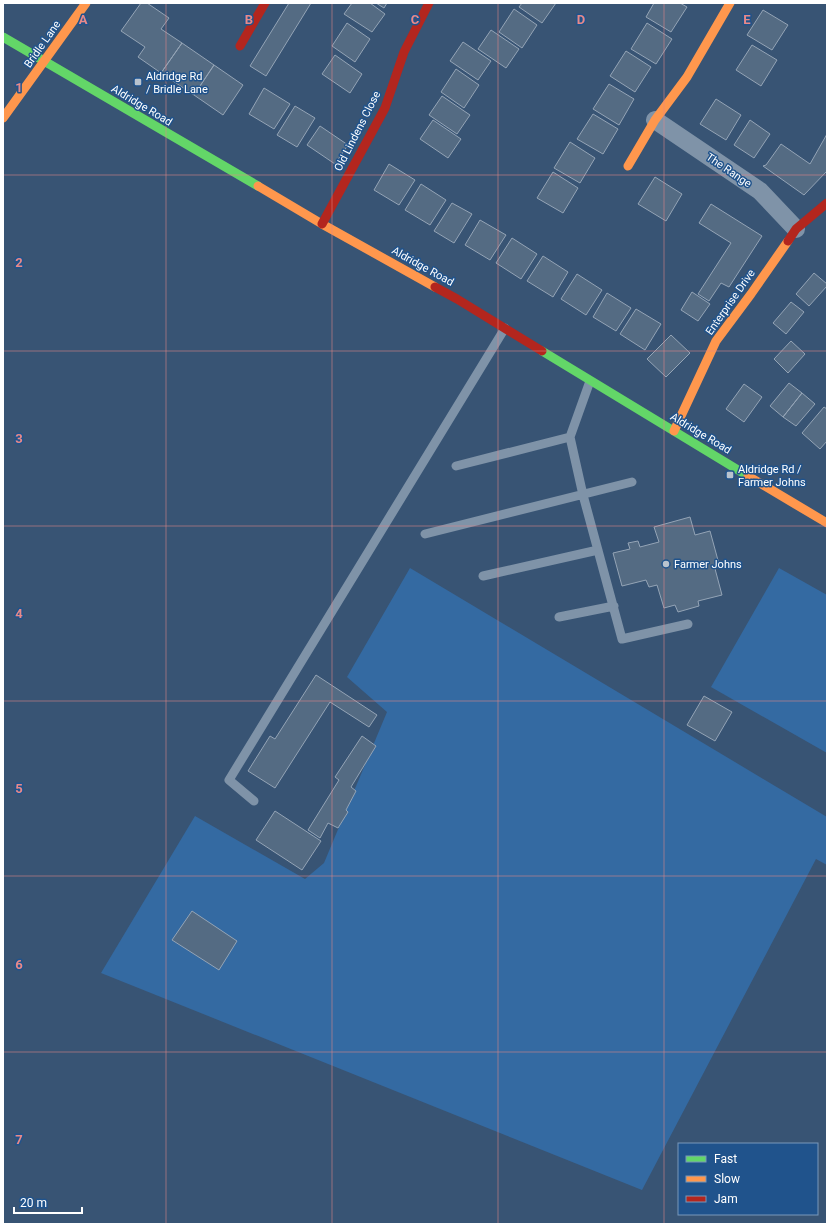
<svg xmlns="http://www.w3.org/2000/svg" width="830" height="1227" font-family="Roboto,sans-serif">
<rect width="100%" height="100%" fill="#385474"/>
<path fill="#346aa2" d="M410,568L827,817V865L816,859L642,1190L101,973L195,816L305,879L324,863L387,712L347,677Z
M779,568L827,595V753L711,687Z"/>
<path fill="#546b83" stroke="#94a4b6" d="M141,3H147L169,18L161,29L182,43L161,73L138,57L145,47L121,31Z
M289,3H311L266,76L250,66Z
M352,3H370L385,14L372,32L344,14Z
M376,3H387L384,8Z
M522,3H556L542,23L519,7Z
M654,3H680L687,7L671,32L646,17Z
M514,9L537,25L522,48L499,32Z
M763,10L788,25L772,50L747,35Z
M347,23L370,39L355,62L332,46Z
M647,23L672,39L656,64L631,49Z
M491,30L519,49L506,68L478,49Z
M463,42L491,61L478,80L450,61Z
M182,43L214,65L194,95L161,73Z
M752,45L777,60L761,86L736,70Z
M626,51L651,67L635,92L610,76Z
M335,55L362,74L350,93L322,74Z
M214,65L243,85L223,115L194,95Z
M456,69L479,85L464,108L441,92Z
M609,84L634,99L619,125L593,109Z
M264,88L290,104L274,129L249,114Z
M442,96L470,115L457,134L429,115Z
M716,99L741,115L726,140L700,124Z
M295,106L315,118L297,147L277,135Z
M593,114L618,129L603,154L577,139Z
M433,120L461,139L448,158L420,139Z
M750,120L770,134L754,158L734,145Z
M320,126L348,145L335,164L307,145Z
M827,134V171L804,195L763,166L766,165L781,144L810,164Z
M570,142L595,158L580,183L554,168Z
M389,164L415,180L399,205L374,190Z
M553,172L578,188L563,213L537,198Z
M655,177L682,194L666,221L638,204Z
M421,184L446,200L430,225L405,210Z
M452,203L472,214L454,243L434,231Z
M711,204L762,236L729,287L721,283L709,301L698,294L731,243L699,223Z
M480,220L506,235L490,260L465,245Z
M512,238L537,254L521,279L496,263Z
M543,256L568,272L553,297L527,281Z
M814,273L827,284V286L809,306L796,294Z
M577,274L602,290L586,315L561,299Z
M692,292L710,304L698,321L681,310Z
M607,293L631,308L616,331L593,317Z
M791,302L804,312L786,334L773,323Z
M636,309L661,324L645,350L620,334Z
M671,335L690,353L666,377L647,359Z
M791,341L805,354L788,373L774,359Z
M789,383L802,393L783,417L770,406Z
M744,384L762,397L744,422L726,409Z
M802,393L815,404L796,426L783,417Z
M824,407L827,409V441L820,449L802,433Z
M690,517L695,535L710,531L719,564L714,565L722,595L698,601L699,606L678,612L675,605L664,608L657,585L649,587L646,580L622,586L613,553L630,549L628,543L638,541L640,547L659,542L654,527Z
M316,675L377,715L369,727L330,702L275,788L248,771L270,736L275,739Z
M704,696L732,712L715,741L687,725Z
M362,736L376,746L351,787L356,791L346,810L348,812L338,828L328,823L320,838L308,830L339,780L335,777Z
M275,811L321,841L302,870L256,840Z
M192,911L237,941L219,970L172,940Z"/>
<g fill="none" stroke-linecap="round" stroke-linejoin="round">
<path stroke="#7f93a8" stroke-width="9" d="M590,381L570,437L583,495L622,639L688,624
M456,466L570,437
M425,534L632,482
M483,576L598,550
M559,617L614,606
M254,801L229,780L505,328"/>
<path stroke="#7f93a8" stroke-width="18" d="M655,120L760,191L796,229"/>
<path stroke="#63d668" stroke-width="9" d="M3,37L258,186
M542,351L748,476"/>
<path stroke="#ff974d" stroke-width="9" d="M3,118L86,3
M628,166L655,120L687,77L730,3
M258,186L322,224L435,287
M674,431L716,341L751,294L788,241
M748,476L827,523"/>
<path stroke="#b3261e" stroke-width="9" d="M240,46L265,3
M322,224L385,108L404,52L429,3
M788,241L796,229L827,203
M435,287L457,299L542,351"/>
</g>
<path fill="none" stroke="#e88989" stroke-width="1" stroke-opacity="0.55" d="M166,3V1224M332,3V1224M498,3V1224M664,3V1224M3,175H827M3,351H827M3,526H827M3,701H827M3,876H827M3,1052H827"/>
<g fill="#b9c3ce" stroke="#20538c" stroke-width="1.5">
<rect x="134" y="78" width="8" height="8" rx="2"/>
<rect x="726" y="471" width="8" height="8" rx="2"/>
<circle cx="666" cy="564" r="4"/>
</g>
<g text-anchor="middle" stroke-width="3" stroke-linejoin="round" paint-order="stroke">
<g font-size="11" fill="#fff" stroke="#20538c">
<text transform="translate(42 44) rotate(-55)" y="4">Bridle Lane</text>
<text transform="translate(142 105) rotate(31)" y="4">Aldridge Road</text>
<text transform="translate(357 131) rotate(-63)" y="4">Old Lindens Close</text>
<text transform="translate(729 170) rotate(34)" y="4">The Range</text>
<text transform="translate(423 266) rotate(29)" y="4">Aldridge Road</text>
<text transform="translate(730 302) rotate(-55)" y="4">Enterprise Drive</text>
<text transform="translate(701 433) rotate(31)" y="4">Aldridge Road</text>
</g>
<g font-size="11" fill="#fff" stroke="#20538c" text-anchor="start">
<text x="146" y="80">Aldridge Rd<tspan x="146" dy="13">/ Bridle Lane</tspan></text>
<text x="738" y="473">Aldridge Rd /<tspan x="738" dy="13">Farmer Johns</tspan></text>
<text x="674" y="568">Farmer Johns</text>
</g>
</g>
<g font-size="13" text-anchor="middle" font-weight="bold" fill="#e88989" stroke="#20538c" stroke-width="3" stroke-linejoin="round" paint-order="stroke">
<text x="83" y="24">A</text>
<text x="249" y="24">B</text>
<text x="415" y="24">C</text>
<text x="581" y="24">D</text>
<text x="747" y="24">E</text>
<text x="19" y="92">1</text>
<text x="19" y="267">2</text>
<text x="19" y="443">3</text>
<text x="19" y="618">4</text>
<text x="19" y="793">5</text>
<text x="19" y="969">6</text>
<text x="19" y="1144">7</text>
</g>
<rect width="830" height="1227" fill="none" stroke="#ffffff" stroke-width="8"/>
<rect x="678" y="1143" width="140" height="72" fill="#20538c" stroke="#7998ba"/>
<rect x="686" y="1156" width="20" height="6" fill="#63d668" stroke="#7998ba"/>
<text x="714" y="1163" font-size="12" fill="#ffffff">Fast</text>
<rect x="686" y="1176" width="20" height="6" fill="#ff974d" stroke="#7998ba"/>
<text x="714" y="1183" font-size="12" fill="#ffffff">Slow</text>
<rect x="686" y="1196" width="20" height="6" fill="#b3261e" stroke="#7998ba"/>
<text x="714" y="1203" font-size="12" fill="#ffffff">Jam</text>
<path d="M14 1207v6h68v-6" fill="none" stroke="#ffffff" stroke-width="2"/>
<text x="20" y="1207" font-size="12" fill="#ffffff" stroke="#20538c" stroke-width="3" paint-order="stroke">20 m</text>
</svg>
